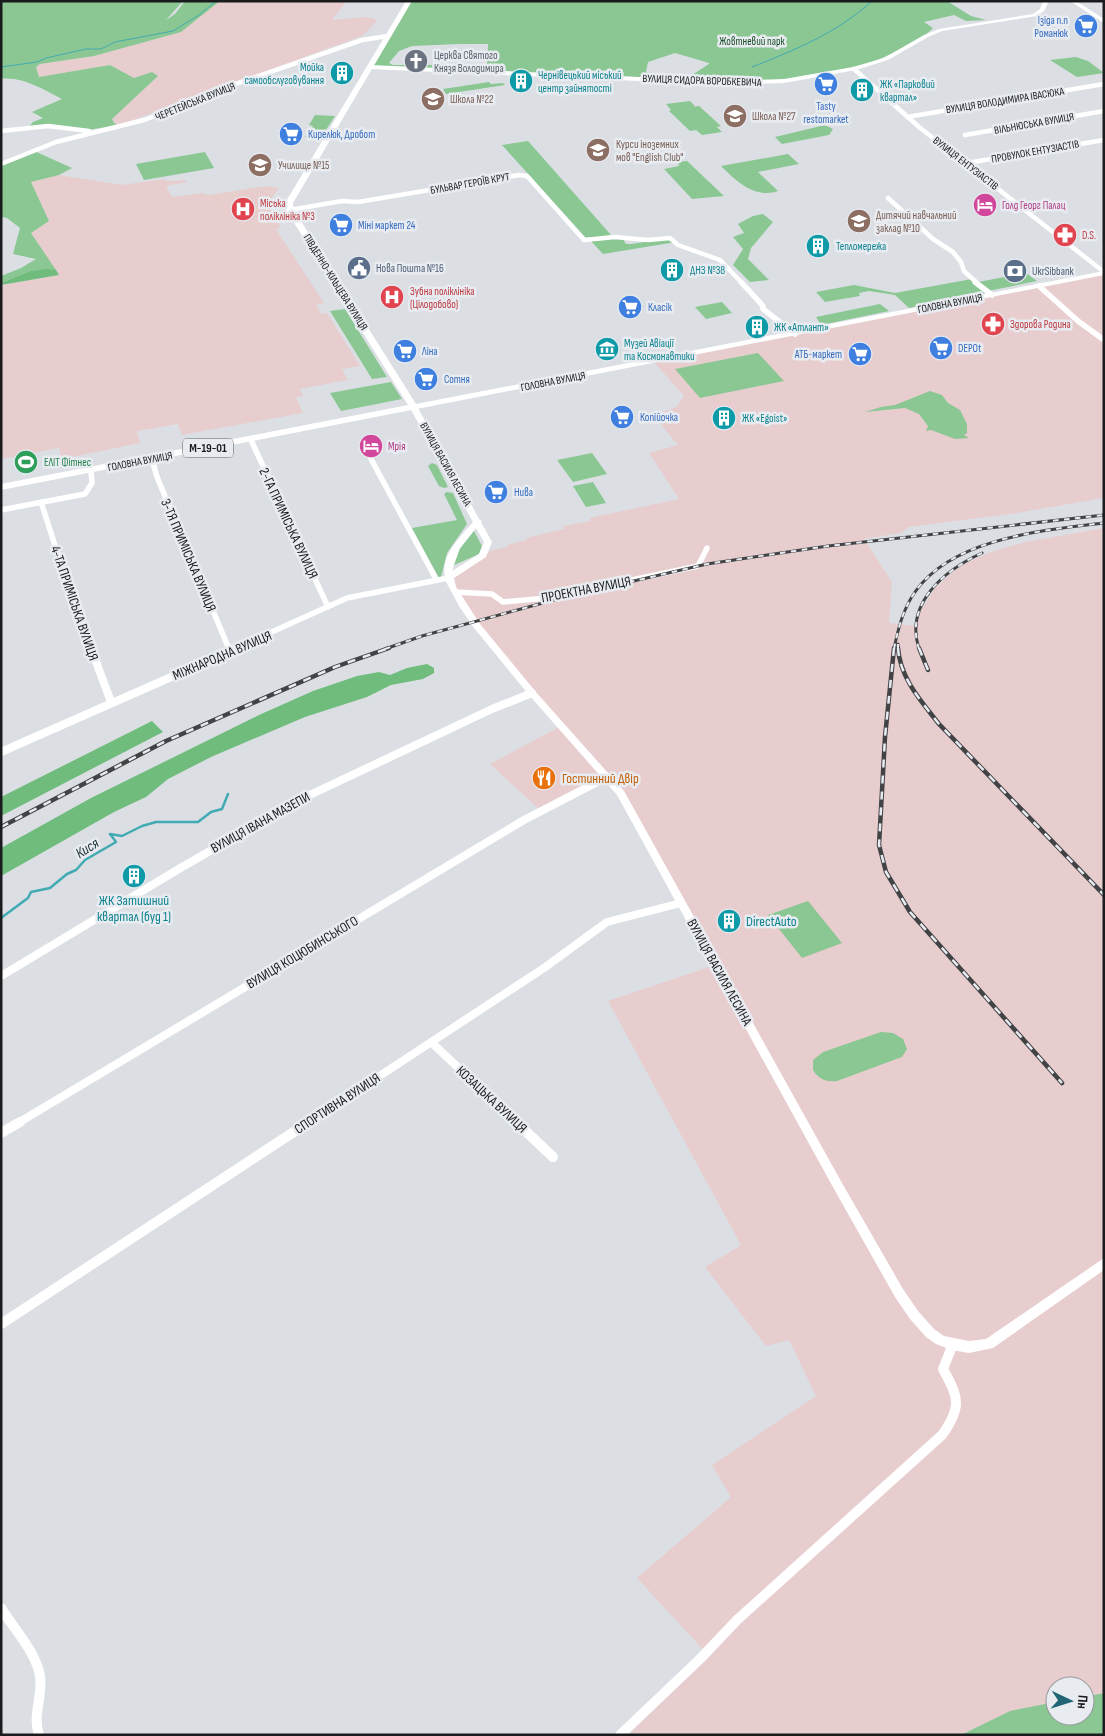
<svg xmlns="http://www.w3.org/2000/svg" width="1105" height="1736" font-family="'Sofia Sans Condensed',sans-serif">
<rect width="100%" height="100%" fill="#dbdfe4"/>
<path fill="#e8cdcf" d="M220,1H347L332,20L366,17L375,19L376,22L362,36L119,125L114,123L112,119L158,76L152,72L134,78L110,65L39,77L36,67L40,64L94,56L181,32Z
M59,175L122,185L165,179L166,181L186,180L187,182L166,186L172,197L203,193L209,195L220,215L229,216L240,234L276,229L324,303L316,305L321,314L327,313L360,366L342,369L348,380L300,389L303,396L296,397L303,413L182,435L178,424L137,431L140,443L62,459L59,448L1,459V285L59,275L31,233L49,221L31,182Z
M1104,274V498L1017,513L909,527L901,533L864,539L892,582L889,623L917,626L920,612L935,588L955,570L968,562L991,552L1026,542L1104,528V1693L1085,1697V1686H1055V1702L1010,1711L961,1735H628L709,1656L637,1578L731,1497L712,1465L816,1396L789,1340L766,1346L705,1267L741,1245L608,1001L718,964L607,776L540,810L490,764L561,726L477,622L449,578L460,569L492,550L508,547L507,545L527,540L526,538L564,529L563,526L591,521L589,518L679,499L649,453L678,445L658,421L664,412L676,407L684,396L653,361Z"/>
<path fill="#e8cdcd" d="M266,186L279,188L267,204L281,228L240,234L229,216H220L209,195Z"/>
<path fill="#8ac793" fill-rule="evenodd" d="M1,1H183L166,20L175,14L185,1H220L181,32L94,56L40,64L36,67L39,77L110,65L134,78L152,72L158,76L112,119L114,123L119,125L87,130L57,126L29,127L33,122L43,118L32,112L62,99C44,90 22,76 1,79Z
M410,1H947L971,16L986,20L966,21L954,15L924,22L933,28C924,37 915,41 904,47C859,73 808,80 757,82L370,66ZM459,44H488L487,65H393L389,63L399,51L412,46ZM675,53L709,63V64L689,77L646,72L648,62Z
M1076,57L1088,61L1104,73L1077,77L1050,60Z
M489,82L491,84L503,83L505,85L446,94L443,89Z
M690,101L695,106L693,107L699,106L721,126L717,127L722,132L702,135L696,130L690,131L669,111L671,110L666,104Z
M315,115L335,116L322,136L305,137L313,126L309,125Z
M825,125L833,129L829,135L782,144L775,137Z
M528,141L611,235L587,239L502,145Z
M32,150L72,168L59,175L31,182L49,221L31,233L56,270L30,271L1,283V276L21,268L36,259L13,254L20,228L7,218L1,217V163Z
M205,152L214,168L144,180L136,164Z
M788,154L799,164L758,172L778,191C755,199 736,181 721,166Z
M687,161L724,196L692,199L664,169L679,166L678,162Z
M763,214L773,222L751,248L748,259L769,280L750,282L733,265L743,249L733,237L744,233L738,224L753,216Z
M621,236L626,244H631L672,238L676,242L603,254L590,240Z
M1026,273L1037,281L988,291L978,282Z
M972,279L985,293L909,308L895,295L869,291L859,293L860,296L825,302L816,292L854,285L895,293Z
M722,302L732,313L706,319L695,307Z
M880,304L889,311L821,325L816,317Z
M345,309L387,377L372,379L330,311Z
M758,353L784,381L700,398L675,369Z
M391,382L402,399L341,411L330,393Z
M930,391L942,395L948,403L960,410L967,424V433L964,435L969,438L955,439L931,430L926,431L928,426L919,414L905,408L865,412L881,407L895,405Z
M592,453L607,474L573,482L557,460Z
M432,463L437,465L448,487L444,488L439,486L428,466Z
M593,482L606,503L586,507L573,486Z
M447,492L453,493L467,524L447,553L441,577L439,578L412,528L457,520L444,494Z
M474,531L482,546L479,554L452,566L459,550Z
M808,901L842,943L802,958L768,915Z
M881,1032L893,1033L903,1039L907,1049L902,1057L837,1081C827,1082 819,1080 813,1070V1060L823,1052Z
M1104,1693V1735H961L1010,1711L1055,1702V1716H1085V1697Z"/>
<path fill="#70bc7c" d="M47,269L56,270L59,275L1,285V283L30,271Z
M427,664L434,668V673L423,679L391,685L367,697L305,717L211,757L168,779L146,797L114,812L1,876V848L91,798L259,715L313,691L357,676L379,672L390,675L407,668Z
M152,721L163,732L1,816V797Z"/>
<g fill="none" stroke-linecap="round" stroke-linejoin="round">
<path stroke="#42aab2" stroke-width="1" d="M1,67L37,62L46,58L86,49H101L115,42L173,31L199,15L216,1
M752,67C795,50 837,33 872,1"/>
<path stroke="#42aab2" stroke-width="2.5" d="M1,918L28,898L31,892L50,888L67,874L76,870L85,860L116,842L110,834L122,836L142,826L156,822H198L211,812L222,809L228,794"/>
<path stroke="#fff" stroke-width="4.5" d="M854,69L919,127L1104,272
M907,117L1104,84
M1,131L48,126L89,131
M965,135L1104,111
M967,163L1104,140
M1,164L56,142L144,120L201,99L221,89L362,40L388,36
M888,198L933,239L953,252L961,262L964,271L977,283
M290,210L342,201L358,202L519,175L527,176L584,240L615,237L648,240L670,238L678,245L720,260L742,283"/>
<path stroke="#fff" stroke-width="5.5" d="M741,282L763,306V309L795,334
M975,282L992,295
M1039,286L1078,321L1104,340
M251,440L328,607
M152,459L157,477L229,649
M371,459L436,579
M41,502L70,592L91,649
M1,510L85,494L92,483L91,470
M455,592L492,594L503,602L547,598L698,566L707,548
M234,649L347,598L448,578"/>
<path stroke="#fff" stroke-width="8" d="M91,648L111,702
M229,648L230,651
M1,752L237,648
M1,976L177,870L295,802L492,709L532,693
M431,1042L517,1123
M18,1123L524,820L607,777
M308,1123L544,968L607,922L681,903"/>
<path stroke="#fff" stroke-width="10" d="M516,1122L553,1157
M1,1133L20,1122
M1,1324L309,1122
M1,1608C14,1629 36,1652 40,1676C43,1697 32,1715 39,1735
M620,1735L701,1658L737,1620L942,1435C962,1407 959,1398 943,1369L951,1349V1344"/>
<path fill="#fff" fill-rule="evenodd" d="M1043,1H1049L1044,11L1037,16L942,31L928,37L888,60L856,70L784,83L730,85L370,69L367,67L370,65L730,81L784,79L853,67L884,58L924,35L939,29L1033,14L1040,9Z
M1070,1H1076L1104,19V23Z
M411,406H414L418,408L479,519L482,521L481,522L492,542L486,557L454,578L456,587L480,624L535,691L624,791L842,1183L903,1289L918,1311L934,1329L944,1336L969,1341L986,1339L1104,1258V1270L993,1348L969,1353L951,1350L936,1344L926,1337L910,1319L895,1297L834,1189L617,795L529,695L474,628L459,606L444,578L445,576C440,556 461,536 473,522L410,408ZM476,528L484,542L479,554L452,571L460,548Z"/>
<path fill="#fff" fill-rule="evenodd" d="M406,1H412L293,203L294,210L416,404L1104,271V275L1,490V484L408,405L286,210L285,203Z"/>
<g stroke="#414345" stroke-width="3">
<path id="rail-far1" d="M898,644V649
M385,649L422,636L565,597L707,564L828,546L1104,515
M894,649C898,629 903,609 915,592C952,538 1044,530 1104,523
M919,649C904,603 945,570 982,553"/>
</g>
<g stroke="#414345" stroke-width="4.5">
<path id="rail" d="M894,648L885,737L879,845L886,872L910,912L1062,1083
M898,648C900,678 921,701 939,724L1104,895
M919,648L928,670
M1,827L166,741L335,667L389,648"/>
</g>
<use href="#rail-far1" stroke="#e8ecf1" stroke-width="2" stroke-dasharray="5.5" stroke-linecap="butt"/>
<use href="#rail" stroke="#e8ecf1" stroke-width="2.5" stroke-dasharray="8" stroke-linecap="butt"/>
</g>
<defs>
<g id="supermarket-disc" transform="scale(1.25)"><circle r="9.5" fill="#3f7fe0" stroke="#e8ecf1"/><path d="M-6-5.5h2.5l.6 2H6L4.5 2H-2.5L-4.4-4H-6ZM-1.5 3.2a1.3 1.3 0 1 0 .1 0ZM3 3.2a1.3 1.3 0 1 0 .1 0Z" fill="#fff"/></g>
<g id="church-disc" transform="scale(1.25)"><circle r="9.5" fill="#6b7280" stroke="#e8ecf1"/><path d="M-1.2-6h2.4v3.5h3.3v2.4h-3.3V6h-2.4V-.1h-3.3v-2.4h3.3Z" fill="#fff"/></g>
<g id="building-disc" transform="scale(1.25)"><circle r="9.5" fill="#0f9aa8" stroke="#e8ecf1"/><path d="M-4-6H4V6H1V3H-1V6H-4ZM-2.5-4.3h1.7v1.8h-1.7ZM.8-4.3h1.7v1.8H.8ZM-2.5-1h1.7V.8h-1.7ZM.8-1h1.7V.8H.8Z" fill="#fff"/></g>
<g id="school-disc" transform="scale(1.25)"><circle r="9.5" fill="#8d6e63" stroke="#e8ecf1"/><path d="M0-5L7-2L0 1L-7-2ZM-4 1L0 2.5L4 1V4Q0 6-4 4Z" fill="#fff"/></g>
<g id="university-disc" transform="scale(1.25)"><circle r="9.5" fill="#8d6e63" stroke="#e8ecf1"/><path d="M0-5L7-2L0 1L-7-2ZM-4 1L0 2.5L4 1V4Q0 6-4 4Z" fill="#fff"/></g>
<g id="hotel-disc" transform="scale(1.25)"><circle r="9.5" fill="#d1479c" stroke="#e8ecf1"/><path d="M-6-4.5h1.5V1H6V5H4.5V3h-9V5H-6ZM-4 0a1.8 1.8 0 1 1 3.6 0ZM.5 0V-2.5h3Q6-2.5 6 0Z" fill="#fff"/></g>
<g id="hospital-disc" transform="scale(1.25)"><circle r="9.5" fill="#e0444e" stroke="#e8ecf1"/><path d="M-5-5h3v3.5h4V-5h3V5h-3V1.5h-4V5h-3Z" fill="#fff"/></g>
<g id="pharmacy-disc" transform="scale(1.25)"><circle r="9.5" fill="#e0444e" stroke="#e8ecf1"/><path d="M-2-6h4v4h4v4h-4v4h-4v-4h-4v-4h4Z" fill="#fff"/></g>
<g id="civic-disc" transform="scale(1.25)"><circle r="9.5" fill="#5c6f8a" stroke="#e8ecf1"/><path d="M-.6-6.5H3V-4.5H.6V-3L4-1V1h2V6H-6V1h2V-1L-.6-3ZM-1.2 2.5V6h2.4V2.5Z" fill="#fff"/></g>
<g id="bank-disc" transform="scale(1.25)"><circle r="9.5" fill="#5c6f8a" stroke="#e8ecf1"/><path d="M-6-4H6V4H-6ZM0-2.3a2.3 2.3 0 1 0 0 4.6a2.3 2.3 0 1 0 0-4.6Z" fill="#fff"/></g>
<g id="museum-disc" transform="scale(1.25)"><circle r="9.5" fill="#0f9aa8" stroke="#e8ecf1"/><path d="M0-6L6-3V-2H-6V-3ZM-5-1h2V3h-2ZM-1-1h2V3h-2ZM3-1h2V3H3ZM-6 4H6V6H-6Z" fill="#fff"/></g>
<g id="stadium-disc" transform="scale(1.25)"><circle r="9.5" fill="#2e9e5b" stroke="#e8ecf1"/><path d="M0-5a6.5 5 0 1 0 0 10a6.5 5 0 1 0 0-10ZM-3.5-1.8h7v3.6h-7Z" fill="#fff"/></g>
<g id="restaurant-disc" transform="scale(1.25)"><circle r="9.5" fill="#e8710a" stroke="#e8ecf1"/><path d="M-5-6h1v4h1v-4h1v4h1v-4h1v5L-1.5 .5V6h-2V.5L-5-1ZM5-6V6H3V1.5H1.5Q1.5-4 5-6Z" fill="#fff"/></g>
</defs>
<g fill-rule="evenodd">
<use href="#supermarket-disc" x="1086" y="26"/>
<use href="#church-disc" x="416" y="61"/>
<use href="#building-disc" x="342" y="73"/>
<use href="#building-disc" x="521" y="81"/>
<use href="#supermarket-disc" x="826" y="84"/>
<use href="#building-disc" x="862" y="90"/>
<use href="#school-disc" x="433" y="99"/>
<use href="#school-disc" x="735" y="116"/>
<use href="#supermarket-disc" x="291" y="134"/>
<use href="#school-disc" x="598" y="150"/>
<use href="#university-disc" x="260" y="165"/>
<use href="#hotel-disc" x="985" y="205"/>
<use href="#hospital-disc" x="243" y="209"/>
<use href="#school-disc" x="859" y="221"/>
<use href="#supermarket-disc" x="341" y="225"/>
<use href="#pharmacy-disc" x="1065" y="235"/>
<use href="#building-disc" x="818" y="246"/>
<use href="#civic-disc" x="359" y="268"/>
<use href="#building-disc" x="672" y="270"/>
<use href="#bank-disc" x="1015" y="271"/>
<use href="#hospital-disc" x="392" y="297"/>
<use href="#supermarket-disc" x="630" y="307"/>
<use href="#pharmacy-disc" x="993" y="324"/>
<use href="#building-disc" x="757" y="327"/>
<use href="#supermarket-disc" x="941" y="348"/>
<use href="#museum-disc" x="607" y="349"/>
<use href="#supermarket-disc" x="405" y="351"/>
<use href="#supermarket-disc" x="860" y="354"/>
<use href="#supermarket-disc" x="426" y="379"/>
<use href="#supermarket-disc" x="622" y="417"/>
<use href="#building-disc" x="724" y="418"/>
<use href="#hotel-disc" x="371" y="446"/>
<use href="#stadium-disc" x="26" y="462"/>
<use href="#supermarket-disc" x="496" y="492"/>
<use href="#restaurant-disc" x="544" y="778"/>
<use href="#building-disc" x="134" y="876"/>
<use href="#building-disc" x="729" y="921"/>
</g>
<g text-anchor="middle" stroke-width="5" stroke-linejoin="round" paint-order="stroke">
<g font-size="11" fill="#366cbe" stroke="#e8ecf1" text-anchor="start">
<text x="1068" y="24" text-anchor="end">Ізіда п.п<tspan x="1068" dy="13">Романюк</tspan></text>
<text x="826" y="110" text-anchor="middle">Tasty<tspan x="826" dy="13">restomarket</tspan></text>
<text x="308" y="138">Кирелюк, Дробот</text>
<text x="358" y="229">Міні маркет 24</text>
<text x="648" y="311">Класік</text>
<text x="958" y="352">DEPOt</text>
<text x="422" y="355">Ліна</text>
<text x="842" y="358" text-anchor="end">АТБ-маркет</text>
<text x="444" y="383">Сотня</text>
<text x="640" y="421">Копійочка</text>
<text x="514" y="496">Нива</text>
</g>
<g font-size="11" fill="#184e25" stroke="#e8ecf1">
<text x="752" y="45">Жовтневий парк</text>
</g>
<g font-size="11" fill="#5b616d" stroke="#e8ecf1" text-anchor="start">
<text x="434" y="59">Церква Святого<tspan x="434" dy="13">Князя Володимира</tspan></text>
</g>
<g font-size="11" fill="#0d838f" stroke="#e8ecf1" text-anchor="start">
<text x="324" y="71" text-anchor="end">Мойка<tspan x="324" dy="13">самообслуговування</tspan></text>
<text x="538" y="79">Чернівецький міський<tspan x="538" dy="13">центр зайнятості</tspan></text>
<text x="880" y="88">ЖК «Парковий<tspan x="880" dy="13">квартал»</tspan></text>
<text x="836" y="250">Тепломережа</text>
<text x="690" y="274">ДНЗ №38</text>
<text x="774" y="331">ЖК «Атлант»</text>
<text x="624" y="347">Музей Авіації<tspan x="624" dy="13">та Космонавтики</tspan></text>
<text x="742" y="422">ЖК «Egoist»</text>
</g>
<g font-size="11" fill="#191b1c" stroke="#e8ecf1">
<text transform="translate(702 80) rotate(2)" y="4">ВУЛИЦЯ СИДОРА ВОРОБКЕВИЧА</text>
<text transform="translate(1005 100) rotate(-9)" y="4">ВУЛИЦЯ ВОЛОДИМИРА ІВАСЮКА</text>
<text transform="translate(195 101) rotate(-22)" y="4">ЧЕРЕТЕЙСЬКА ВУЛИЦЯ</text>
<text transform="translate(1034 123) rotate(-10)" y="4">ВІЛЬНЮСЬКА ВУЛИЦЯ</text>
<text transform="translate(1035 151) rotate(-10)" y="4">ПРОВУЛОК ЕНТУЗІАСТІВ</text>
<text transform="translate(966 163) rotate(38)" y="4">ВУЛИЦЯ ЕНТУЗІАСТІВ</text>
<text transform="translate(470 183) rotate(-10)" y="4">БУЛЬВАР ГЕРОЇВ КРУТ</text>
<text transform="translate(336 282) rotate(58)" y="4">ПІВДЕННО-КІЛЬЦЕВА ВУЛИЦЯ</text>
<text transform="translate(950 303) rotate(-11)" y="4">ГОЛОВНА ВУЛИЦЯ</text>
<text transform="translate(553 381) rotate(-11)" y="4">ГОЛОВНА ВУЛИЦЯ</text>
<text transform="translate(140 461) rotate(-11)" y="4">ГОЛОВНА ВУЛИЦЯ</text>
<text transform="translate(446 464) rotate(61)" y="4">ВУЛИЦЯ ВАСИЛЯ ЛЕСИНА</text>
</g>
<g font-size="11" fill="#785e54" stroke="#e8ecf1" text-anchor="start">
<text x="450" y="103">Школа №22</text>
<text x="752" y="120">Школа №27</text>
<text x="616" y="148">Курси іноземних<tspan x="616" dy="13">мов "English Club"</tspan></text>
<text x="278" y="169">Училище №15</text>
<text x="876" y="219">Дитячий навчальний<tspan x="876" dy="13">заклад №10</tspan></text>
</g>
<g font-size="11" fill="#be3a42" stroke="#e8ecf1" text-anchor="start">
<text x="260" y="207">Міська<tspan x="260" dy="13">поліклініка №3</tspan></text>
<text x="1082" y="239">D.S.</text>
<text x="410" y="295">Зубна поліклініка<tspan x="410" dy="13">(Цілодобово)</tspan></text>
<text x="1010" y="328">Здорова Родина</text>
</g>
<g font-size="11" fill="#b23c85" stroke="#e8ecf1" text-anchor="start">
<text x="1002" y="209">Голд Георг Палац</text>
<text x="388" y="450">Мрія</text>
</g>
<g font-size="11" fill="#4e5e75" stroke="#e8ecf1" text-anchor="start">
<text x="376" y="272">Нова Пошта №16</text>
<text x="1032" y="275">UkrSibbank</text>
</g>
<g font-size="11" fill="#27864d" stroke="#e8ecf1" text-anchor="start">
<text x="44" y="466">ЕЛІТ Фітнес</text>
</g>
<rect fill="#e8ecf1" stroke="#575a5c" stroke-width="1" x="183" y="438.5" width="50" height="19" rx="4"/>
<g font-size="12" font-weight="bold" fill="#191b1c">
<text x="208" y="452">М-19-01</text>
</g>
<g font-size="14" fill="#191b1c" stroke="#e8ecf1">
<text transform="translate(289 523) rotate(65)" y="5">2-ГА ПРИМІСЬКА ВУЛИЦЯ</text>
<text transform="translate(189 555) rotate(67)" y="5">3-ТЯ ПРИМІСЬКА ВУЛИЦЯ</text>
<text transform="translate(586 589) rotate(-11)" y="5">ПРОЕКТНА ВУЛИЦЯ</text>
<text transform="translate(75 603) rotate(71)" y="5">4-ТА ПРИМІСЬКА ВУЛИЦЯ</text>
<text transform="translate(222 655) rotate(-23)" y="5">МІЖНАРОДНА ВУЛИЦЯ</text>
<text transform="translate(260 822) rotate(-29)" y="5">ВУЛИЦЯ ІВАНА МАЗЕПИ</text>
<text transform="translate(302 952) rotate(-31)" y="5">ВУЛИЦЯ КОЦЮБИНСЬКОГО</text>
<text transform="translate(720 972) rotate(61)" y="5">ВУЛИЦЯ ВАСИЛЯ ЛЕСИНА</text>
<text transform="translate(492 1099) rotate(43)" y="5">КОЗАЦЬКА ВУЛИЦЯ</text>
<text transform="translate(337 1103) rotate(-33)" y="5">СПОРТИВНА ВУЛИЦЯ</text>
</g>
<g font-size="14" fill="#c56008" stroke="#e8ecf1" text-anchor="start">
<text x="562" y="783">Гостинний Двір</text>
</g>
<g font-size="14" fill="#0d838f" stroke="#e8ecf1">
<text x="134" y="905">ЖК Затишний<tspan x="134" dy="16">квартал (буд 1)</tspan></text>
<text x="746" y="926" text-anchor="start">DirectAuto</text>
</g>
<g font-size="15" font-style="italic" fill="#183031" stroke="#e8ecf1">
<text transform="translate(87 848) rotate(-32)" y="5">Кися</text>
</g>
</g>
<rect width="1105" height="1736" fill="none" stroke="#191b1c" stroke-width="5"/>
<g transform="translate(1070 1701) rotate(94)"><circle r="24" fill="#e8ecf1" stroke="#95989c"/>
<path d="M0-4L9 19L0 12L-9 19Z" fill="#206476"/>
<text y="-8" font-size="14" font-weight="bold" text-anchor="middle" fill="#191b1c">Пн</text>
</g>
</svg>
